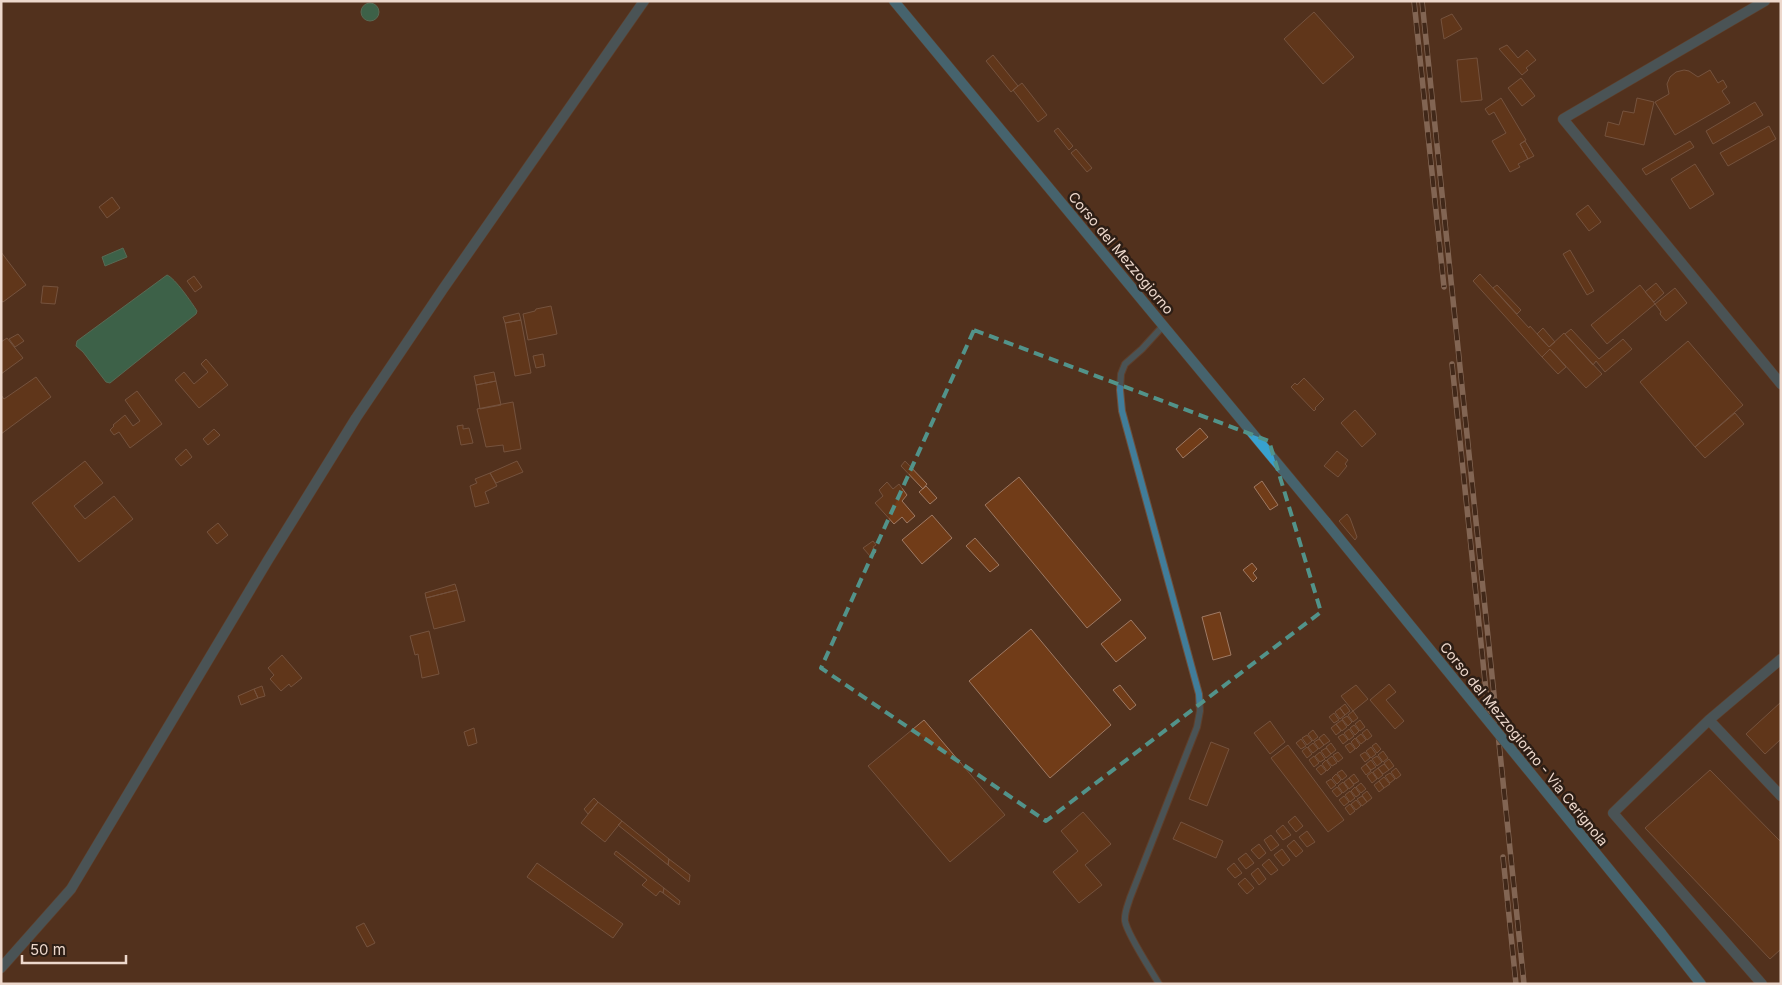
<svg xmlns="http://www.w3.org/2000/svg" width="1782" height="985" font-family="Inter,sans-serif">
<rect width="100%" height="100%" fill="#52321e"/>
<path fill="#249b7d" stroke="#60ad95" d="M361 12a9 9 0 1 1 18 0a9 9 0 1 1-18 0Z
M123,248L127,257L105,266L102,257Z
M167,275C175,278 192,303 197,311L196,314L110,383L106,382L83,352L76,346L77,341Z"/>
<path fill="#713c18" stroke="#9f7a64" d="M1314,12L1354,57L1323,84L1284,39Z
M1452,14L1462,29L1444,39L1441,19Z
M1507,45L1518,58L1527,50L1536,60L1526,68L1528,70L1522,75L1499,49Z
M993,55L1018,86L1011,92L986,61Z
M1477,58L1482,100L1461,102L1457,60Z
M1684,70L1689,71L1698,77L1710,70L1718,83L1723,80L1727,87L1722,91L1730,103L1675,135L1655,102L1669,94L1667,84L1670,77L1676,72Z
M1521,78L1535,96L1522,106L1508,88Z
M1022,83L1047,115L1038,122L1013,90Z
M1501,98L1526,140L1520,144L1528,159L1518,164L1520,167L1510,172L1492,141L1506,133L1494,112L1489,115L1485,109Z
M1637,98L1654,102L1644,145L1605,136L1608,122L1619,125L1623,111L1634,113Z
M1755,102L1763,115L1713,144L1706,131Z
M1769,126L1776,139L1728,166L1720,153Z
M1058,128L1073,146L1069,150L1054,131Z
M1525,141L1534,156L1528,159L1520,144Z
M1690,141L1694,147L1646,175L1642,169Z
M1076,149L1092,168L1087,172L1071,153Z
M1695,164L1714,194L1690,209L1671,179Z
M112,197L120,208L107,218L99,207Z
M1588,205L1601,222L1589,231L1576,214Z
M1570,250L1594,291L1587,295L1563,254Z
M1,252L26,285L3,302L1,301Z
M1480,274L1529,328L1530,326L1549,347L1564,333L1602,374L1586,388L1550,349L1542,357L1473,281Z
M194,276L202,287L195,292L187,281Z
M1656,283L1664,293L1654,302L1645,292Z
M1497,285L1521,310L1517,314L1493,288Z
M1640,285L1655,304L1607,344L1591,325Z
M43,286L58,287L55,304L41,303Z
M1675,288L1687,303L1666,321L1660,314L1661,312L1655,304Z
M551,306L557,334L528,340L523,314L535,311L536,309Z
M519,313L521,320L505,323L503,317Z
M521,320L531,373L515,376L505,323Z
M1543,328L1555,342L1549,347L1537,334Z
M1571,329L1599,359L1623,339L1632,349L1605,372L1596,361L1593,365L1565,334Z
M18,334L24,341L15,347L9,339Z
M7,338L23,358L1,374V342Z
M1688,341L1743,405L1695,447L1640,382Z
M1550,349L1566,367L1558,374L1542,357Z
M543,354L545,366L536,368L533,356Z
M206,359L228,385L199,408L175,380L184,372L194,384L208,372L201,364Z
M494,372L496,381L476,385L474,376Z
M36,377L51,397L1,434V395L4,399Z
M1304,378L1324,399L1315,408L1316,409L1314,411L1291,387L1295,383L1297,385Z
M496,381L501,405L480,409L476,385Z
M137,391L162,424L130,448L119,432L114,435L110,430L114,426L113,425L125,415L133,426L140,421L125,400Z
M513,402L521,449L504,452L503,445L486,447L477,409Z
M1355,410L1376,434L1362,447L1341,423Z
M1735,413L1744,424L1705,458L1695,447Z
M463,425V429L469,428L473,443L461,445L457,426Z
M1200,428L1208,437L1183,458L1176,449Z
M214,429L220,435L208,445L203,439Z
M186,449L192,457L181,466L175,459Z
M1337,451L1348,460L1345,464L1347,466L1338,477L1324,466Z
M85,461L103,483L74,506L85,519L114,496L133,519L79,562L32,503Z
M517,461L523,472L496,483L490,473Z
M905,461L927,484L923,489L901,466Z
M490,473L497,486L485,492L489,503L475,507L470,486L477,483L475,479Z
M1019,477L1121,600L1087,628L985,505Z
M1262,481L1278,505L1270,510L1254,487Z
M887,482L893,489L899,484L907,495L902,501L915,516L907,523L902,517L894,524L875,503L883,496L879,490Z
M926,486L937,498L930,504L919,492Z
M1347,514L1350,518L1357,537L1355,540L1339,521Z
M932,515L952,538L922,564L902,540Z
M218,523L228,535L217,544L207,532Z
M975,538L999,565L990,572L966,546Z
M873,541L876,545L873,547L876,552L870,556L863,548Z
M1252,563L1257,569L1253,573L1257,578L1253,582L1243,570Z
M455,584L457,590L426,598L425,593Z
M457,590L465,621L434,629L426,598Z
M1220,612L1231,655L1213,660L1202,617Z
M1131,620L1146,638L1116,662L1101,644Z
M1031,629L1111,725L1050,778L969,681Z
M429,631L439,674L422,678L418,654L415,655L410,636Z
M282,655L302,678L291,687L289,684L281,691L270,679L274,675L268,668Z
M1389,684L1396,692L1386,700L1404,721L1395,729L1370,700Z
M1120,685L1136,705L1130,710L1113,690Z
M1356,685L1368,699L1353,711L1341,696Z
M262,686L265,696L258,698L254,689Z
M254,689L258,698L241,705L238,696Z
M1781,702V739L1765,754L1746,734Z
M1345,704L1350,711L1345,715L1340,708Z
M1340,708L1345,715L1340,719L1335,712Z
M1353,711L1358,718L1353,722L1348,715Z
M1334,713L1339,720L1334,723L1329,717Z
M1347,716L1352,722L1348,726L1342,719Z
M924,720L1005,815L950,862L868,766Z
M1342,720L1347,727L1342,731L1336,724Z
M1360,720L1365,727L1360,731L1355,724Z
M1270,721L1285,742L1270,754L1254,733Z
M1336,724L1341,731L1336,735L1331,728Z
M1354,725L1359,731L1355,735L1350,728Z
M474,728L477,743L468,746L464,732Z
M1349,729L1354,736L1349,740L1344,733Z
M1367,729L1372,736L1367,740L1362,733Z
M1313,730L1318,737L1313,741L1308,734Z
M1324,734L1330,741L1324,745L1319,738Z
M1343,734L1348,740L1343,744L1338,737Z
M1361,734L1366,740L1361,744L1356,738Z
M1307,735L1312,741L1307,745L1302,738Z
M1355,738L1360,745L1356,749L1351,742Z
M1301,739L1306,746L1301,749L1296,743Z
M1319,739L1324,745L1319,749L1314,742Z
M1211,742L1229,749L1207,806L1189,799Z
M1313,743L1318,749L1313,753L1308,747Z
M1331,743L1336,750L1331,754L1326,747Z
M1350,743L1355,749L1350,753L1345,746Z
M1376,743L1381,749L1377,753L1372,746Z
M1288,745L1344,820L1328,832L1271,758Z
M1307,747L1312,754L1307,758L1302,751Z
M1371,747L1376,754L1371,758L1366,751Z
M1326,748L1331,754L1326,758L1321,751Z
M1383,751L1388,758L1383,762L1378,755Z
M1320,752L1325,759L1320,762L1315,756Z
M1338,752L1343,758L1338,762L1333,755Z
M1365,752L1370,758L1365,762L1360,755Z
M1314,756L1319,763L1314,767L1309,760Z
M1332,756L1337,763L1332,766L1327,760Z
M1377,756L1382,762L1377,766L1372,759Z
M1389,759L1394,766L1389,770L1384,763Z
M1326,760L1331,767L1327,771L1322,764Z
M1371,760L1376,767L1371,770L1366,764Z
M1366,764L1371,771L1366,775L1361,768Z
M1384,764L1389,770L1383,774L1378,768Z
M1321,765L1326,771L1321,775L1316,769Z
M1378,768L1383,775L1378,779L1373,772Z
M1396,768L1401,775L1396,779L1391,772Z
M1342,770L1347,776L1342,780L1337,773Z
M1710,770L1781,842V949L1770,959L1645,828Z
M1372,772L1377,779L1372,783L1367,776Z
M1390,773L1395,779L1390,783L1385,776Z
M1336,774L1341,780L1337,784L1332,778Z
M1354,774L1359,781L1354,784L1349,778Z
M1384,777L1390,784L1384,788L1379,781Z
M1349,778L1354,785L1349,789L1344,782Z
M1331,779L1336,785L1331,789L1326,782Z
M1379,781L1384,788L1379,792L1374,785Z
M1343,782L1348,789L1343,793L1338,786Z
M1361,783L1366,789L1361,793L1356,787Z
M1337,787L1342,793L1337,797L1332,791Z
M1355,787L1360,794L1356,797L1351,791Z
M1350,791L1355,798L1350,802L1345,795Z
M1367,791L1372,798L1367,802L1362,795Z
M1344,796L1349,802L1344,806L1339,800Z
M1362,796L1367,802L1362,806L1357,799Z
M594,798L598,802L588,814L584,809Z
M1356,800L1361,806L1356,810L1351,804Z
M598,802L622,821L605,842L581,823Z
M1350,804L1355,811L1350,815L1345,808Z
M1083,812L1111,844L1085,865L1102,885L1079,903L1053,872L1078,851L1061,831Z
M1295,816L1303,826L1296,832L1288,822Z
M622,821L669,859L668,865L618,825Z
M1181,822L1223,841L1216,858L1173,839Z
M1283,825L1291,835L1283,840L1276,831Z
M1307,831L1315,842L1307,847L1299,837Z
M1271,835L1279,845L1271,851L1264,840Z
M1294,840L1303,851L1296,857L1287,846Z
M1259,844L1266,853L1259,859L1251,850Z
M1282,849L1290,860L1283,866L1274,855Z
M616,851L664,888L663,893L660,891L656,896L642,885L647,880L614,854Z
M1246,853L1254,863L1246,869L1238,859Z
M669,859L690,875L689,882L668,865Z
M1269,859L1278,870L1271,875L1262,865Z
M537,863L623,924L613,938L527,877Z
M1234,863L1242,873L1235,878L1227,869Z
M1258,868L1266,879L1259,885L1251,874Z
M1245,878L1254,888L1247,894L1238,884Z
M664,888L680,901L679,905L663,893Z
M364,923L375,943L367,947L356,927Z"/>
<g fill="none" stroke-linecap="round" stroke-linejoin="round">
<g stroke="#6e503d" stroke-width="8">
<path id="lane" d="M1159,984C1151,970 1127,934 1125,921C1124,913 1128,905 1130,898L1197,727L1200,711L1199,694L1122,411L1120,390L1121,374L1125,364L1142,349L1163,326"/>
</g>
<g stroke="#6e503d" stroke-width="11">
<path id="street" d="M1765,1L1563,119L1781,384
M1781,659L1709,720L1781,796
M1709,720L1613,813L1762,984
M1,968L71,889L268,560L356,418L443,289L644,1"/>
</g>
<g stroke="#6e503d" stroke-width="11">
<path id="secondary" d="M894,1L1326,522
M1661,933L1701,984"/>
</g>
<use href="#lane" stroke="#417d9a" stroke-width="6"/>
<use href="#street" stroke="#417d9a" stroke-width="10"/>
<use href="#secondary" stroke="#38a1cf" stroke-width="10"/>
<g stroke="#bda596" stroke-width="5.5">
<path id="rail" d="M1414,1L1444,287
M1422,1L1524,984
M1452,364L1489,720
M1503,857L1516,984"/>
</g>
<use href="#rail" stroke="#2d1e15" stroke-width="4" stroke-dasharray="11" stroke-linecap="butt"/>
<g stroke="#6e503d" stroke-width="11" stroke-linecap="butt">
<path id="secondary-bridge" d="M1326,522L1661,933"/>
</g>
<use href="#secondary-bridge" stroke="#38a1cf" stroke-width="10"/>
</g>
<path d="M0 0H1782V985H0ZM974,330L1269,441L1321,612L1046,821L821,668Z" fill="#52321e" fill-opacity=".55" fill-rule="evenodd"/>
<path fill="none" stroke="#52938a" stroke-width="4" stroke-dasharray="10 6" stroke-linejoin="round" d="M974,330L1269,441L1321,612L1046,821L821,668Z"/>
<g text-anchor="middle" stroke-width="5" stroke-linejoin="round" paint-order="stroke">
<g font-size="14" fill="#edd8cc" stroke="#2d1e15">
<text transform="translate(1121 253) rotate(50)" y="5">Corso del Mezzogiorno</text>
<text transform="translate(1524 744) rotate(51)" y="5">Corso del Mezzogiorno - Via Cerignola</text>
</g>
</g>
<rect width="1782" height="985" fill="none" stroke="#edd8cc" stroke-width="5"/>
<path d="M22 955v8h104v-8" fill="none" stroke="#edd8cc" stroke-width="2.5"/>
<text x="30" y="955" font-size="15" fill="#edd8cc" stroke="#2d1e15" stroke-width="4" paint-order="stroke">50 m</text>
</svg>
